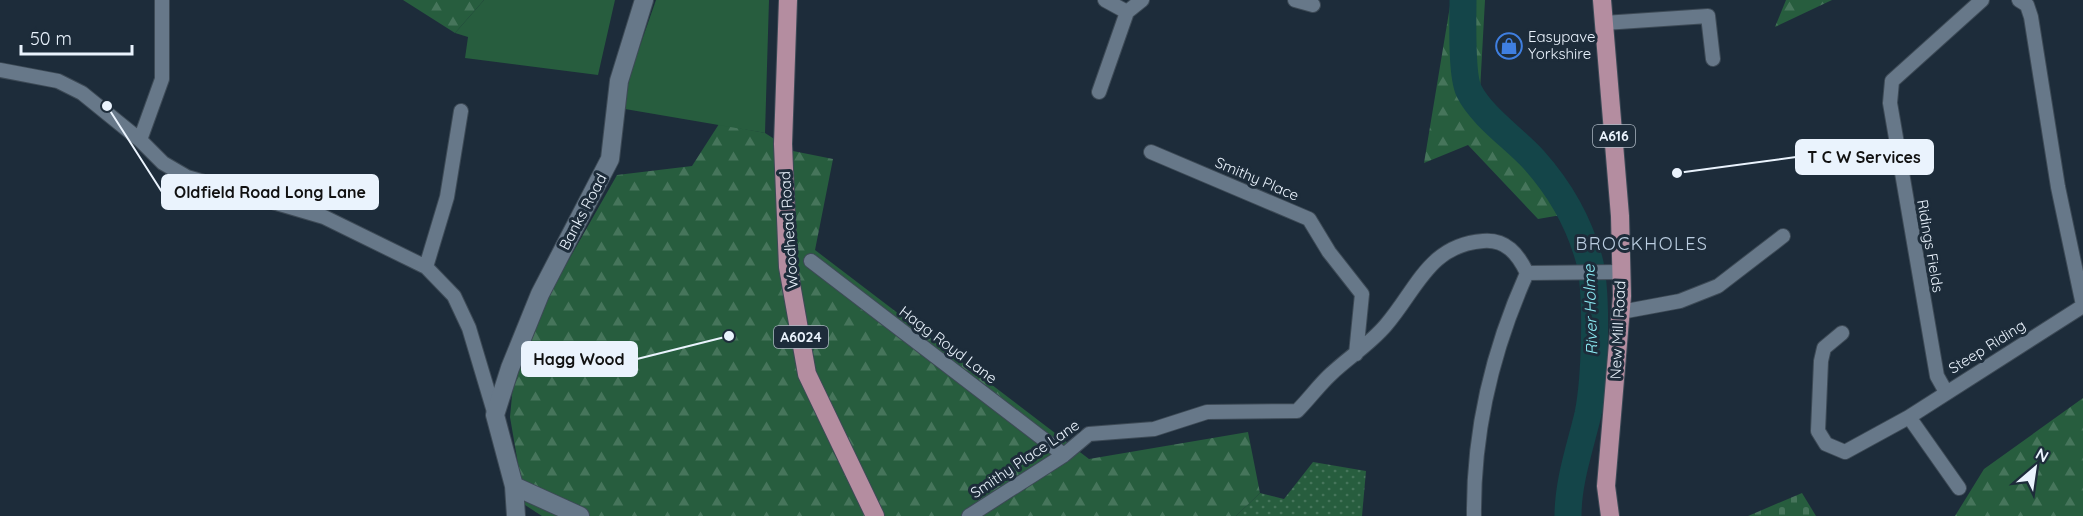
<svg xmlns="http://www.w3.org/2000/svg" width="2083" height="516" font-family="Quicksand,sans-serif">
<defs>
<pattern id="grass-dots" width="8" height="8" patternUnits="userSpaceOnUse" patternTransform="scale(1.5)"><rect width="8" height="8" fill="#275d3e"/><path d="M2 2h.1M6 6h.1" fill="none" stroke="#46755b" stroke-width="1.8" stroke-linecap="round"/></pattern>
<pattern id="forest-firs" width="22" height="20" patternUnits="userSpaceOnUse" patternTransform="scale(1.5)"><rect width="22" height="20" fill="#275d3e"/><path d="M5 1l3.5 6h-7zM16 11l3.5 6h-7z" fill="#46755b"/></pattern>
<pattern id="cemetery-stones" width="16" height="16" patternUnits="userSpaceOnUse" patternTransform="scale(1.5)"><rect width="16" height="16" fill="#275d3e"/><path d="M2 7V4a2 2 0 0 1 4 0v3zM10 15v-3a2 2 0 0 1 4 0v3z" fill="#46755b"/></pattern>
</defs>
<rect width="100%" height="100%" fill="#1d2c3a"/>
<path fill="url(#grass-dots)" d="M1313,462L1366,471L1362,516H1236L1260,493L1284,499Z"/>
<path fill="url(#forest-firs)" d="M403,0H484L455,33Z
M1451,0H1485L1480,91L1567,214L1538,219L1468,145L1424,163Z
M1786,0H1832L1775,27Z
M719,124L765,133L793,151L833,159L815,250L1089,459L1248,432L1260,493L1236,516H542L525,505L510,417L514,374L547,298L617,175L692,166Z
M2083,398V516H1955L1984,469Z"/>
<path fill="url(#cemetery-stones)" d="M1802,493L1816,516H1748Z"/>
<path fill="#275d3e" d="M484,0H615L598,75L465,58L468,37L455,33Z
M656,0H769L765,133L625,109L628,80Z"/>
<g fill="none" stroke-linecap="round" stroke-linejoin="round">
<path stroke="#144549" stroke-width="27" d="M1463,0C1463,19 1461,75 1469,91C1482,117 1515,139 1534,160C1559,188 1579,223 1589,259C1598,293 1595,379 1588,414C1580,448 1568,481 1568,516"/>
<g stroke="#3d4a56" stroke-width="16">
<path id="street" d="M1105,0L1127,12
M1295,0L1313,5
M2019,0L2027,5L2031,17L2058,187L2083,305
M1604,23L1708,16L1713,59
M0,70L58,81L82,93L140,140L163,163L187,177L324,217L426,267L454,296L469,328L495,415
M1099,92L1127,12L1142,0
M140,140L162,79V0
M1151,152L1309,219L1329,252L1362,294L1356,354
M811,261L1064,455
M426,267L447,197L461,111
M1621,312L1680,301L1718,286L1783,236
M1842,333L1824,348L1821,361L1818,431L1826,444L1845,452L1909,417L2083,306
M1946,392L1937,376L1890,103L1892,81L1982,0
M1909,417L1959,488
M969,516L1064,455L1089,434L1154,429L1207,412L1297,411C1309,399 1319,385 1331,374C1349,357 1370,344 1386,325C1417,289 1429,245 1483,241C1506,239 1518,254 1527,273L1621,272
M1474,516C1473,430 1492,351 1527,273"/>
</g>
<g stroke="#3d4a56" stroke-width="20">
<path id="secondary" d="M514,486L580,516
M516,516L514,486L495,415L510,368L540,294L610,159L619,81L644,0"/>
</g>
<g stroke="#3d4a56" stroke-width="20">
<path id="primary" d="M788,0L783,144L788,267L807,374L875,516
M1602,0L1620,216L1622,296L1606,486L1610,516"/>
</g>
<use href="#street" stroke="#677889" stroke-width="14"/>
<use href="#secondary" stroke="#677889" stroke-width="18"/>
<use href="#primary" stroke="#b48da0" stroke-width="18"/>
</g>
<defs>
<g id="shop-ring" transform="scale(1.35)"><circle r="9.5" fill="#1d2c3a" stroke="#3f7fe0" stroke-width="1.5"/><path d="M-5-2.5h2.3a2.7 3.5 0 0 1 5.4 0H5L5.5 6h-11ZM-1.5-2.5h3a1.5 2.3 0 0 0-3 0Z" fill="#3f7fe0"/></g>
</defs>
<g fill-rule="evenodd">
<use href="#shop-ring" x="1509" y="46"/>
</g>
<g text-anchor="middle" stroke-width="6" stroke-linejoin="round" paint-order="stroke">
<g fill="#1d2c3a" stroke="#acb7c2" stroke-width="1.5">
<rect x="1593" y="125" width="42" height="22" rx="4.5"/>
<rect x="774" y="326" width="54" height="22" rx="4.5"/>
</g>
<g font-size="14" font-weight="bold" fill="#eaf3fd">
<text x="1614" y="141">A616</text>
<text x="801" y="342">A6024</text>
</g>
<g font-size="15" fill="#eaf3fd" stroke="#1d2c3a" text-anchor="start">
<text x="1528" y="42">Easypave<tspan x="1528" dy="17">Yorkshire</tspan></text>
</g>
<g font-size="15" fill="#eaf3fd" stroke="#1d2c3a">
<text transform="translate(1257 179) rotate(23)" y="5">Smithy Place</text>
<text transform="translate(583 212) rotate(-62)" y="5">Banks Road</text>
<text transform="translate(789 230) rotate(-94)" y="5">Woodhead Road</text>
<text transform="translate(1930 246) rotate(80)" y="5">Ridings Fields</text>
<text transform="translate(1618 330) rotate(-87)" y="5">New Mill Road</text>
<text transform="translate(948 345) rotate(37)" y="5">Hagg Royd Lane</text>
<text transform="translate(1987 347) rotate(-32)" y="5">Steep Riding</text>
<text transform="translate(1025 459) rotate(-34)" y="5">Smithy Place Lane</text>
</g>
<g font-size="16" font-style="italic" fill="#8ff0f9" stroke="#1d2c3a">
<text transform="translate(1590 310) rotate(-92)" y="6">River Holme</text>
</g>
<g font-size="18" letter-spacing="1.5" fill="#bbcee1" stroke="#1d2c3a">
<text x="1642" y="250">BROCKHOLES</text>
</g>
</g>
<path fill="none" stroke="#eaf3fd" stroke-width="2" d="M1677 173L1796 157M107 106L162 192M729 336L637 359"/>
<g fill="#eaf3fd" stroke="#1d2c3a" stroke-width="2">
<circle cx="1677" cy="173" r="6"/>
<circle cx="107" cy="106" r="6"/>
<circle cx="729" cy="336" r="6"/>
</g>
<g fill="#eaf3fd" stroke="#eaf3fd" stroke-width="2">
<rect x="1796" y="140" width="137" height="34" rx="6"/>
<rect x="162" y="175" width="216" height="34" rx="6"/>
<rect x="522" y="342" width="115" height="34" rx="6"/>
</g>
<g font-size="16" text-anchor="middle" font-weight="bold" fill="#111">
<text x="1864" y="163">T C W Services</text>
<text x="270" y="198">Oldfield Road Long Lane</text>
<text x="579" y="365">Hagg Wood</text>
</g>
<g transform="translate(2035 468) rotate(29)" stroke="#1d2c3a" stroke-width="4.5" paint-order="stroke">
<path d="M0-4.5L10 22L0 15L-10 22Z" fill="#eaf3fd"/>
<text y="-9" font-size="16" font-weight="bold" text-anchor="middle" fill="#eaf3fd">N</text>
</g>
<path d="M21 45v9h111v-9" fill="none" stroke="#eaf3fd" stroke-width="3"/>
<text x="30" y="45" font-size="18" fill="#eaf3fd" stroke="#1d2c3a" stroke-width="4.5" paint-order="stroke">50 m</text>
</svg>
